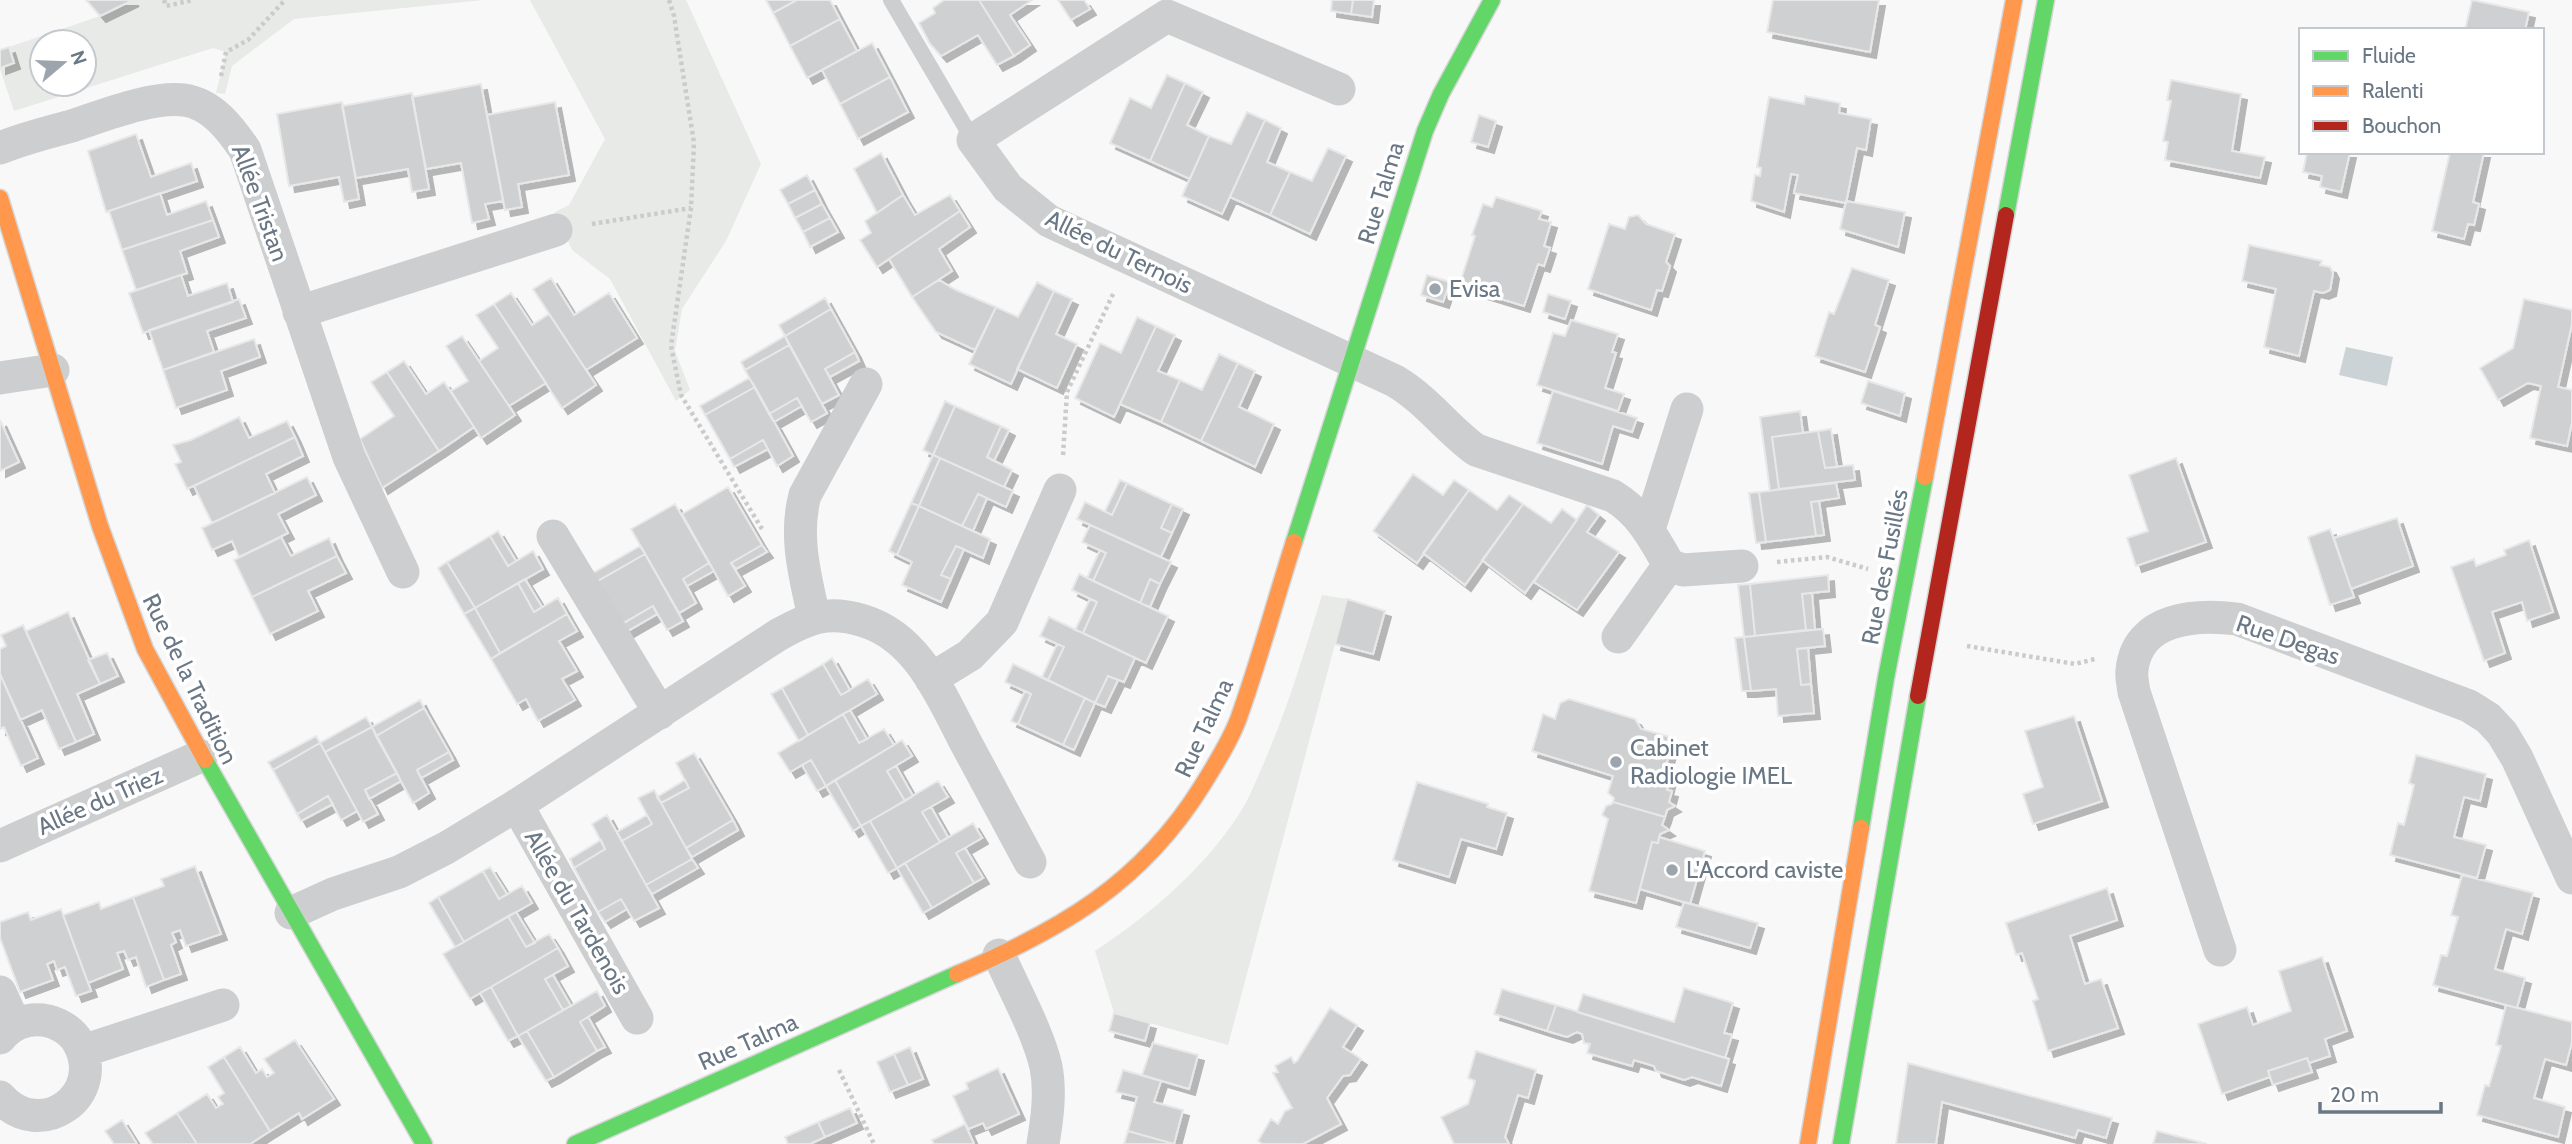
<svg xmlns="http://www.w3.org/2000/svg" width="2572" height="1144" font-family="Cabin,sans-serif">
<defs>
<filter id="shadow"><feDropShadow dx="6" dy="6" stdDeviation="0" flood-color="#0004"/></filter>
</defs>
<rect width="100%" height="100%" fill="#f8f8f8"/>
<path fill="#e7eae6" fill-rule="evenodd" d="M133,0H484L294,19L232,66L225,94L216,93L226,52L213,48L14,111L0,69L14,63L9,47L100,16ZM42,42H84V84H42Z
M530,0H686L761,164L726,241L682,309L675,351L690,390L676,401L610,279L572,250L555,212L569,205L605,139Z
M1322,595L1347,599L1228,1045L1114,1013L1095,951C1151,914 1209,865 1244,806C1251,794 1256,780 1262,767C1287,711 1304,653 1322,595Z"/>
<path fill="#ccd3d6" d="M2346,347L2393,357L2387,386L2339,375Z"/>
<path fill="#cfd0d1" stroke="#e8e8e8" stroke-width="2" filter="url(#shadow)" d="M86,0H133L100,16Z
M766,0H797L773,13Z
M797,0H830L840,19L790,46L773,13Z
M944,0H979L1014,56L997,65L978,35L941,56L930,44L919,23L935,13L933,8Z
M979,0H1032L1010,15L1030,45L1014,56Z
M1058,0H1084L1090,9L1071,20Z
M1332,0H1353L1351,14L1331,11Z
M1353,0H1374L1372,17L1351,14Z
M1773,0H1879L1870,52L1767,32Z
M2472,0L2529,12L2525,30H2465Z
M840,19L857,51L807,78L790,46Z
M872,43L890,77L840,104L822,70Z
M9,47L14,63L0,68V50Z
M1167,75L1185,83L1150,161L1110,143L1130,98L1151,108Z
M890,77L908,112L858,139L840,104Z
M2171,80L2241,94L2232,151L2265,157L2260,178L2165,160L2168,142L2163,141L2171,101L2167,100Z
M1185,83L1203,92L1187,125L1209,136L1190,179L1150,161Z
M481,84L503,201L485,204L489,219L472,223L461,163L426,169L412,97Z
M412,93L429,189L412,192L408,169L356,178L342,106Z
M1805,96L1840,103L1839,113L1871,119L1866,150L1857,148L1846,203L1794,193L1798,175L1791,174L1784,212L1751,201L1755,175L1760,176L1761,168L1757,167L1769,97L1804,104Z
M342,102L359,199L344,202L339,177L289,186L277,114Z
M555,102L569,175L518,184L522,207L505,210L487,115Z
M1247,112L1265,120L1222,214L1182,196L1209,136L1231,144Z
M1479,115L1496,121L1488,147L1471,142Z
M1265,120L1281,128L1267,162L1290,172L1270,215L1230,197Z
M136,134L151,177L191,163L197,181L106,212L88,151Z
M1328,148L1346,156L1310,234L1270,215L1290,172L1312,181Z
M2307,152H2350L2341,192L2320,187L2322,176L2303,172Z
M2450,152H2484L2473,202L2479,204L2474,225L2468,224L2464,239L2432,231Z
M881,153L903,195L877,213L854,169Z
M807,175L815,190L788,204L780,190Z
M815,190L822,204L795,218L788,204Z
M160,193L167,215L206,201L213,220L122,250L109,211Z
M903,195L915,215L950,195L960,211L877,267L860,240L871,233L865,221Z
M1496,197L1542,211L1539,219L1551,222L1544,246L1550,248L1544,266L1538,264L1524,306L1459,286L1475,236L1472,235L1483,204L1492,207Z
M1846,201L1905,212L1898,247L1840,229Z
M822,204L830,218L803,232L795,218Z
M960,211L970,227L939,249L952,271L912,297L889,259Z
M1638,215L1646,224L1675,234L1666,262L1670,266L1662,291L1657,290L1651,310L1588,289L1609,224L1625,229L1629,217Z
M830,218L838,232L810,247L803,232Z
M213,220L219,237L180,251L187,273L136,290L122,250Z
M2249,245L2322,261L2320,265L2330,267L2333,273L2330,290L2323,293L2314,291L2299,356L2264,347L2276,289L2242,281Z
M1852,268L1889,280L1875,325L1880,327L1865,372L1815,356L1829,312L1834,314Z
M181,275L188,296L227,283L233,302L143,333L129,293Z
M1427,275L1450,282L1443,302L1421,295Z
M551,278L574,315L609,293L637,338L586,370L533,289Z
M939,280L956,290L996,307L975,350L936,332L912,297Z
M1037,282L1054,291L1011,384L969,364L996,307L1018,317Z
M1054,291L1072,299L1056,334L1077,344L1057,388L1017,369Z
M511,293L532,325L549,314L596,385L562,408L494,304Z
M1548,294L1571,301L1565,319L1543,312Z
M825,298L831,309L785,336L779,325Z
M239,299L246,318L207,331L214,352L163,370L149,330Z
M2524,299L2572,310V324L2558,387L2572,390V422L2567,446L2530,438L2541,386L2528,383L2498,400L2480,368L2513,348Z
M494,304L546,383L509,406L479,361L498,348L476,315Z
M831,309L855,352L825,369L839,395L822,404L785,336Z
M1137,317L1156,326L1114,417L1075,398L1100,343L1121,353Z
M1571,320L1618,334L1612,352L1616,353L1605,388L1624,394L1618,411L1537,385L1553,333L1565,336Z
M1156,326L1175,335L1158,371L1180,380L1161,422L1120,404Z
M462,336L515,415L481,438L451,391L468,381L446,346Z
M785,336L789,345L745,370L741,362Z
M254,339L260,357L221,371L227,390L176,408L163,370Z
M789,345L827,413L811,422L797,398L769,414L745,370Z
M855,352L859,361L830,377L825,369Z
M1219,354L1238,363L1201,441L1161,422L1180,380L1202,390Z
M404,361L426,394L444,382L474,427L439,451L387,372Z
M1238,363L1255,371L1239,407L1274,424L1255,467L1201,441Z
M387,372L439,451L382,488L360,439L394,416L371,382Z
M749,378L755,387L705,415L700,406Z
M1868,381L1905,393L1900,416L1861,403Z
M755,387L793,456L777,466L763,440L730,459L705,415Z
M1553,391L1637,418L1632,432L1613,426L1602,464L1537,443Z
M797,398L802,406L774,422L769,414Z
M945,401L955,406L933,455L923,450Z
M955,406L1001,426L987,457L1012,470L1004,487L933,455Z
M1800,411L1803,433L1772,437L1779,489L1770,491L1760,417Z
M239,417L249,438L287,421L295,437L187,489L175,464L181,462L173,445L191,440Z
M0,420L19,462L0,471Z
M1001,426L1009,430L994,461L987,457Z
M1831,429L1837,467L1825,468L1818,431Z
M1818,431L1825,468L1853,465L1855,480L1779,489L1772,437Z
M295,437L303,456L266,474L275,493L212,523L194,486Z
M763,440L768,449L734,467L730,459Z
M933,455L940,458L919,506L911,503Z
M940,458L1013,491L1006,507L978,494L962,526L919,506Z
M2176,458L2206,542L2136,566L2127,538L2148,531L2129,475Z
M1413,474L1443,495L1454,480L1469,490L1417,563L1373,531Z
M307,477L316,495L278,514L288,533L239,557L232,541L212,550L202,528Z
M1120,480L1127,483L1112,515L1105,511Z
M1127,483L1172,504L1161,528L1172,533L1161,557L1077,519L1085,502L1112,515Z
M1836,483L1839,498L1811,502L1816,536L1766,542L1759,492Z
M728,487L762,545L731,563L745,586L728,596L682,514Z
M1469,490L1497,510L1509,495L1523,504L1465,585L1423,553Z
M1759,492L1766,542L1756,543L1749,493Z
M978,494L987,498L973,531L962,526Z
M1819,501L1824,535L1816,536L1811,502Z
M911,503L919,506L897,555L889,551Z
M675,504L709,563L683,579L696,603L679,613L631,529Z
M1172,504L1183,509L1172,533L1161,528Z
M1523,504L1551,523L1562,509L1577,520L1525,593L1482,560Z
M1587,505L1599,515L1587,532L1619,552L1577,610L1534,582Z
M919,506L990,539L983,558L956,546L941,575L951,579L941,602L902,585L912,562L897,555Z
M2397,518L2413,566L2351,589L2334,538Z
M1090,525L1171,562L1160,584L1150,579L1140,603L1093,581L1106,553L1082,542Z
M2330,529L2354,597L2330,605L2308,537Z
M498,531L516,561L508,566L490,536Z
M490,536L508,566L533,551L543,569L475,608L447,562Z
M281,537L291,556L329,538L337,556L252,597L234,560Z
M2529,540L2553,612L2527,621L2522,602L2492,612L2505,653L2484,661L2451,567L2474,559L2476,566L2506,555L2504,550Z
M762,545L767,552L736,569L731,563Z
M640,546L645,554L598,581L593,573Z
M956,546L964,549L951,579L941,575Z
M1100,550L1106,553L1093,581L1087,578Z
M645,554L683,621L667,630L653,606L622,624L598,581Z
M337,556L346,573L308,591L318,611L270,634L252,597Z
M447,562L475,608L464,614L438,568Z
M709,563L714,571L687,586L683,579Z
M1079,574L1168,616L1146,663L1083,633L1097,602L1072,590Z
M1828,575L1829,591L1802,594L1806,630L1755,636L1750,584Z
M525,579L542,607L534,612L518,583Z
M1150,579L1160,584L1150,607L1140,603Z
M518,583L534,612L558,598L567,614L500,653L475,608Z
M1750,584L1755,636L1744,637L1738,585Z
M1812,593L1815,630H1806L1802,594Z
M1090,599L1097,602L1083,633L1075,630Z
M1347,599L1385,611L1373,654L1335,644Z
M653,606L657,614L626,632L622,624Z
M475,608L500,653L491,659L464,614Z
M68,612L100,684L77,694L94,734L76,742L26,631Z
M567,614L577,631L559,641L577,671L562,679L575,700L538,721L526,699L517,704L491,659Z
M1049,617L1135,658L1124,682L1108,676L1095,703L1048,680L1064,647L1040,636Z
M23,625L76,742L59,749L42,710L20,720L0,674V649L6,646L1,635Z
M1823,629L1825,646L1797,649L1801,685L1811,684L1814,713L1778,716L1776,689L1751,691L1744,637Z
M1744,637L1751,691H1742L1735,638Z
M1057,644L1064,647L1048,680L1042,677Z
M1808,648L1811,684L1801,685L1797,649Z
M107,653L118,676L100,684L88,660Z
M832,658L850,690L841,695L823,664Z
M823,664L841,695L868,679L877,694L808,735L782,688Z
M1013,664L1085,698L1063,745L1018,724L1031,694L1005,682Z
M0,674L38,758L21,766L4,727L0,729Z
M1108,676L1118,680L1105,707L1095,703Z
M782,688L808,735L799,741L771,694Z
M1025,691L1031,694L1018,724L1011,721Z
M1085,698L1095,703L1074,750L1063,745Z
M1569,699L1635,719L1641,729L1674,738L1664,772L1671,774L1667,790L1672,791L1669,802L1675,806L1667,810L1665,817L1613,802L1614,798L1608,793L1613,776L1532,751L1543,714L1555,719L1560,703Z
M420,700L424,708L376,736L372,727Z
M424,708L449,752L417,770L429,793L413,803L376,736Z
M850,710L867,739L859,743L843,714Z
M843,714L859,743L884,729L894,745L826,786L811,760L790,772L778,753Z
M2074,716L2102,801L2033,824L2023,794L2043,787L2025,731Z
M366,717L372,727L325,752L320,743Z
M372,727L397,773L365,790L378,814L363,822L325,752Z
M316,736L320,743L273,770L268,762Z
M902,740L912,756L887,771L905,801L861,826L835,780Z
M320,743L357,811L341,820L328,796L297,814L273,770Z
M449,752L453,760L421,778L417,770Z
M694,753L733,820L686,848L661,803L689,788L676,763Z
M2416,755L2486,774L2480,801L2464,797L2454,837L2486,845L2477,878L2390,855L2398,823L2404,825L2414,785L2409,783Z
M811,760L826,786L817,791L802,765Z
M896,766L913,796L905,801L887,771Z
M397,773L401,781L369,799L365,790Z
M685,780L689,788L661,803L657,797Z
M835,780L861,826L853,831L826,786Z
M938,781L948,797L922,812L940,842L897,868L870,821Z
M1417,782L1488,804L1487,807L1507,813L1496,849L1461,839L1449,877L1393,860Z
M654,790L692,859L646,885L622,841L652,824L638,798Z
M328,796L333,804L301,821L297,814Z
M1613,802L1665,817L1662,825L1669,830L1660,834L1658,843L1652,842L1636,903L1589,891L1608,819L1602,815L1606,806L1612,804Z
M931,807L948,837L940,842L922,812Z
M607,815L659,908L634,921L621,899L598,912L574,868L605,849L592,824Z
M647,815L652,824L622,841L617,832Z
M733,820L738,830L692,857L686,848Z
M870,821L897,868L888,873L861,826Z
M973,823L982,838L956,853L974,883L932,908L905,863Z
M1659,837L1705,851L1690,904L1640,889L1652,842L1658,843Z
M601,840L605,849L574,868L570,859Z
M965,848L983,878L974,883L956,853Z
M692,859L698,868L652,894L646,885Z
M905,863L932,908L923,913L897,868Z
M195,866L221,934L186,946L180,930L172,933L176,942L171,945L181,974L164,980L133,897L164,886L161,879Z
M490,867L507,894L499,899L483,871Z
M483,871L499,899L522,886L532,903L464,942L438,897Z
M2462,875L2533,893L2522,934L2506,929L2495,969L2525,978L2517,1008L2433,985L2441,955L2447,956L2458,917L2451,915Z
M2107,888L2117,920L2070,936L2085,984L2101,979L2118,1028L2048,1051L2033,1001L2038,999L2022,953L2016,955L2006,923Z
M133,897L164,980L146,987L136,957L128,960L124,951L117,953L123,969L88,983L63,915L99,902L101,909Z
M438,897L464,942L455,947L429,903Z
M621,899L627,909L605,922L598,912Z
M1684,902L1758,923L1750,948L1676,927Z
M61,909L91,991L76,996L65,967L57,970L54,961L47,964L53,980L20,992L0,938V922L28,912L31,920Z
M516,912L535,943L526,947L508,916Z
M508,916L526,947L549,934L558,948L470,999L443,954Z
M558,948L568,966L545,979L563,1010L518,1036L491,987Z
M2322,957L2347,1031L2325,1039L2330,1056L2309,1063L2307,1058L2268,1071L2270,1077L2222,1094L2198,1024L2247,1007L2253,1025L2291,1011L2279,971Z
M553,975L571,1006L563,1010L545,979Z
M491,987L518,1036L508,1041L480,993Z
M1684,988L1733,1003L1724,1033L1732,1035L1725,1058L1577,1012L1583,994L1674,1022Z
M1502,989L1556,1005L1547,1031L1494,1014Z
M597,991L605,1006L580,1022L597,1051L554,1077L527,1031Z
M1556,1005L1729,1059L1721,1086L1692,1077L1684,1080L1656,1071L1654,1066L1634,1060L1632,1066L1587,1053L1590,1044L1584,1043L1582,1034L1577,1032L1567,1037L1547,1031Z
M2506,1005L2572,1022V1042L2566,1065L2545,1059L2534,1098L2565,1107L2558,1137L2477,1115L2485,1085L2489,1086L2501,1046L2496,1045Z
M1330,1008L1357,1025L1343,1047L1361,1059L1350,1075L1343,1076L1327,1098L1341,1124L1303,1144H1263L1258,1141L1271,1119L1278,1124L1285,1111L1292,1108L1273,1073L1278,1072L1275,1066L1291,1057L1294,1063L1297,1061Z
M1114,1013L1150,1023L1145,1041L1109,1031Z
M588,1017L605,1047L597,1051L580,1022Z
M527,1031L554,1077L546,1081L518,1036Z
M295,1040L334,1099L302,1119L299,1113L270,1131L224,1057L240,1047L256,1073L262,1069L267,1077L274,1073L264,1059Z
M1153,1043L1198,1055L1189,1089L1142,1075Z
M910,1047L923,1079L908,1085L894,1054Z
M1476,1051L1536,1070L1528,1098L1518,1095L1505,1137L1509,1144H1454L1441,1117L1468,1104L1475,1081L1468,1078Z
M894,1054L908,1085L890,1092L877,1062Z
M224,1057L270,1131L250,1144H197L177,1113L207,1094L216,1108L223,1104L218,1097L224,1093L208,1067Z
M2307,1058L2312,1072L2273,1085L2268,1071Z
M1908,1063L2112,1118L2106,1138L2078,1130L2075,1138L1942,1102L1936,1144H1896Z
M998,1068L1019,1114L986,1129L983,1123L968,1129L953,1096L968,1089L966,1083Z
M1123,1070L1161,1081L1154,1102L1183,1110L1174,1144L1128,1131L1137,1097L1116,1092Z
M850,1108L857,1123L825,1137L818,1122Z
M177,1113L197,1144H153L145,1133Z
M122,1120L137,1144H114L105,1131Z
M818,1122L825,1137L810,1144H788L785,1137Z
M965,1124L974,1144H934L932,1140Z
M1128,1131L1174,1144H1124Z
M2157,1131L2192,1140L2207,1144H2153Z"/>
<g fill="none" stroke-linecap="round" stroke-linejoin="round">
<g stroke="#d5d6d7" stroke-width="19">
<path id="fast" d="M2006,215L2046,0
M1294,542L1425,131L1441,94L1492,0
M205,760L424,1144
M1861,828L1886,678L1925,477
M575,1144L957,974
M1841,1144L1918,696"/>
</g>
<g stroke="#d5d6d7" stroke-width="19">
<path id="slow" d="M0,198L100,526L145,649L205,760
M1925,477L2014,0
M957,974C1060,930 1141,884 1202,786C1215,765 1229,743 1238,720C1259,662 1275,601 1294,542
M1808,1144L1861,828"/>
</g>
<g stroke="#d5d6d7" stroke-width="19">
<path id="jam" d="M1918,696L2006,215"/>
</g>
<path stroke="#cacbcc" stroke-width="4.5" stroke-dasharray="3.5 3.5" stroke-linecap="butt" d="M164,0L166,6L193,0
M669,0L674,16L694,143L691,208L671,346L681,395L762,529
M221,76L226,52L248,40L285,0
M592,224L691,208
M1063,455L1067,392L1114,292
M1777,562L1827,557L1868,569
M1967,646L2075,664L2095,659
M839,1070L874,1144"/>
<path stroke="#cdcecf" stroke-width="16" d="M891,0L973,140"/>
<path stroke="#cdcecf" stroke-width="33" d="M1339,89L1167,16L973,140L1008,188L1049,221L1395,381C1427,400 1447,429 1476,450L1613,496C1641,513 1653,537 1669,565L1683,570L1742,566
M0,148C22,139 45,133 68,127C100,117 150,96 184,100C212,104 230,128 245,150L349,457L403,572
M299,312L556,230
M0,378L53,370
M1649,529L1687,409
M553,536L660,713
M814,617C805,576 794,536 805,495L866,384
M1618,637L1669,565
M931,679L970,655L1002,622L1060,490
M517,805L637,1018
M0,846L201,756
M291,913L333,894L399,872L446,848L517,805L778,635C810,617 828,610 864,621C919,638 942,698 967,745C988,784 1009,823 1030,862
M2220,950L2134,692C2133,685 2131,677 2132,670C2137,617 2197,614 2237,619L2469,706L2488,718L2502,733L2517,758L2572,878
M999,955C1013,987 1039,1034 1046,1067C1051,1092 1047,1119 1043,1144
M0,992L15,1025
M0,1038C10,1025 26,1018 43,1020C57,1022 71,1030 78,1042C108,1095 40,1143 0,1097
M83,1051L223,1005"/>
<use href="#fast" stroke="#63d668" stroke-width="16"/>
<use href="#slow" stroke="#ff974d" stroke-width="16"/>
<use href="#jam" stroke="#b3261e" stroke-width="16"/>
</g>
<g fill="#9ca5ae" stroke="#fff" stroke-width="2.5">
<circle cx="1435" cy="289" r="7"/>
<circle cx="1616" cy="762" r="7"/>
<circle cx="1672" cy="870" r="7"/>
</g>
<g text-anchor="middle" stroke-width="7" stroke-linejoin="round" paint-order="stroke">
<g font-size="24" fill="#6a7886" stroke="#fff">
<text transform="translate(1381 193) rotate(-73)" y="8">Rue Talma</text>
<text transform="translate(260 203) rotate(70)" y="8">Allée Tristan</text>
<text transform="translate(1119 252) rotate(26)" y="8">Allée du Ternois</text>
<text transform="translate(1885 567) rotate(-79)" y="8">Rue des Fusillés</text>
<text transform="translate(2288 640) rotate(19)" y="8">Rue Degas</text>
<text transform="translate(190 679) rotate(64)" y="8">Rue de la Tradition</text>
<text transform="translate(1204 728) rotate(-65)" y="8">Rue Talma</text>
<text transform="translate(100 801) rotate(-24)" y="8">Allée du Triez</text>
<text transform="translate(577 912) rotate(60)" y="8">Allée du Tardenois</text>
<text transform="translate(748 1042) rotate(-24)" y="8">Rue Talma</text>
</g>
<g font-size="24" fill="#6a7886" stroke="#fff" text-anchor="start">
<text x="1449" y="297">Evisa</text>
<text x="1630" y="756">Cabinet<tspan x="1630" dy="28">Radiologie IMEL</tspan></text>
<text x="1686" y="878">L'Accord caviste</text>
</g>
</g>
<rect x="2299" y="28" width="245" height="126" fill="#ffffff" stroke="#c3c9cf" stroke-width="2"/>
<rect x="2313" y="51" width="35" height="10" fill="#63d668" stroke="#c3c9cf" stroke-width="2"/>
<text x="2362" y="63" font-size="21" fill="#6a7886">Fluide</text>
<rect x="2313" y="86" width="35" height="10" fill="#ff974d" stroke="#c3c9cf" stroke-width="2"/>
<text x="2362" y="98" font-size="21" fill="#6a7886">Ralenti</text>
<rect x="2313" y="121" width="35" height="10" fill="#b3261e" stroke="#c3c9cf" stroke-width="2"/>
<text x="2362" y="133" font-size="21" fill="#6a7886">Bouchon</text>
<g transform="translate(63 63) rotate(71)"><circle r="33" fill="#ffffff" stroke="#c3c9cf" stroke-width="2"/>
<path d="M0-5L12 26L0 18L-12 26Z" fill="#9ca5ae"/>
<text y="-10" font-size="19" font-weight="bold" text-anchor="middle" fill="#6a7886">N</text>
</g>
<path d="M2320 1102v10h121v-10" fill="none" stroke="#6a7886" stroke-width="3.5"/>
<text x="2330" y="1102" font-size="21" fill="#6a7886" stroke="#ffffff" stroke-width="5" paint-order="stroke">20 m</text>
</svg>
